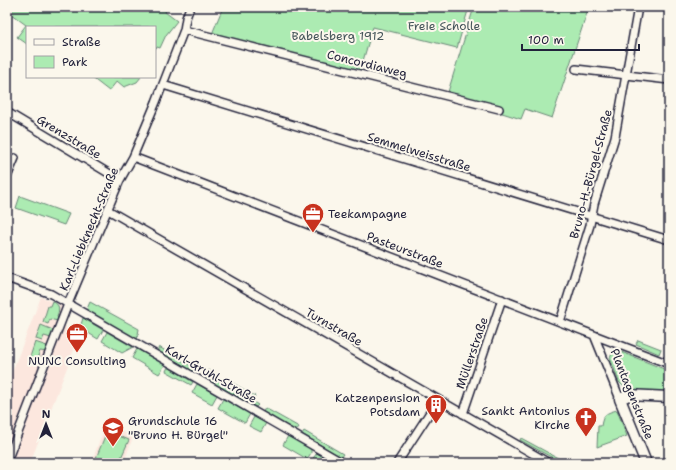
<svg xmlns="http://www.w3.org/2000/svg" width="676" height="470" font-family="'Shantell Sans',sans-serif">
<rect width="100%" height="100%" fill="#fbf7ec"/>
<filter id="ink" filterUnits="userSpaceOnUse"><feTurbulence type="fractalNoise" baseFrequency=".025" numOctaves="2"/><feDisplacementMap in="SourceGraphic" scale="8" xChannelSelector="R" yChannelSelector="G"/><feConvolveMatrix kernelMatrix="1 2 1 2 8 2 1 2 1" color-interpolation-filters="sRGB"/></filter>
<g filter="url(#ink)">
<path fill="#fce7de" d="M41,297L62,306L66,329L80,334L30,463H7V385Z
M106,424L133,437L125,459L131,463H91Z"/>
<path fill="#acebb2" stroke="#678676" d="M7,7H168L165,12L177,21L166,35L160,48L157,47L155,49V27H27V44L17,37L26,25L7,11Z
M223,7H469L457,48L373,27L360,71L212,34Z
M474,7H589L552,118L525,109L521,119L499,112L501,106L448,92Z
M91,77H141L137,82L124,87L117,81L109,91Z
M20,196L69,214L64,225L16,208Z
M52,301C61,305 59,310 57,317L58,318L57,321L50,319L48,324L43,322L48,306H50Z
M90,302L139,329L137,340L86,311Z
M83,318L103,330L98,339L80,328Z
M41,325L53,330L51,338L44,336L42,341L36,339Z
M107,332L133,347L122,353L102,341Z
M638,340L661,349L659,354L636,344Z
M35,342L47,346L46,352L40,351L38,356L40,357L39,361L30,357Z
M159,347L198,370L196,374L157,351Z
M137,349L165,365L159,374L132,358Z
M614,349L669,371V393L628,391L619,382L610,358Z
M168,367L193,382L191,385L166,371Z
M208,370L216,374L214,378L226,385L229,381L255,396L252,401L258,405L256,407L203,377Z
M197,384L217,395L212,404L192,393Z
M223,399L250,414L245,423L218,408Z
M265,408L299,427L296,431L263,412Z
M617,410L627,436L597,447L598,426H601C603,414 606,413 617,410Z
M254,417L266,423L261,432L249,426Z
M107,431L129,440L120,460L124,462V463H94Z
M304,431L343,454L341,457L302,434Z
M288,436L311,449V453L307,459L283,445Z
M521,438L567,463H562L520,440Z
M317,453L335,463H315L311,461Z"/>
<g fill="none" stroke-linecap="round" stroke-linejoin="round">
<g stroke="#22223b" stroke-width="10">
<path id="street" d="M184,30L499,109
M576,69L669,80
M163,85L669,240
M7,112L120,180
M133,157L669,364
M7,177L15,158
M108,210L549,463
M7,278L51,294L343,463
M560,322L590,225L594,204L615,137L638,7
M594,335L620,399
M463,414L502,299
M7,461L68,304L120,180L133,157L156,102L184,30L186,18L190,7
M397,463L438,400"/>
</g>
<g stroke="#22223b" stroke-width="13">
<path id="secondary" d="M646,463L620,399L629,395L669,397"/>
</g>
<use href="#street" stroke="#fbf7ec" stroke-width="7"/>
<use href="#secondary" stroke="#fbf7ec" stroke-width="10"/>
</g>
</g>
<defs>
<g id="office-pin" transform="scale(1.15)"><path d="M0 17L-7.5 6A9.5 9.5 0 1 1 7.5 6Z" fill="#c8321e" stroke="#fbf7ec"/><path d="M-6-3h4V-5.5h4V-3h4V5H-6ZM-1-4.5V-3h2v-1.5ZM-6 0V1H6V0Z" fill="#fff"/></g>
<g id="building-pin" transform="scale(1.15)"><path d="M0 17L-7.5 6A9.5 9.5 0 1 1 7.5 6Z" fill="#c8321e" stroke="#fbf7ec"/><path d="M-4-6H4V6H1V3H-1V6H-4ZM-2.5-4.3h1.7v1.8h-1.7ZM.8-4.3h1.7v1.8H.8ZM-2.5-1h1.7V.8h-1.7ZM.8-1h1.7V.8H.8Z" fill="#fff"/></g>
<g id="church-pin" transform="scale(1.15)"><path d="M0 17L-7.5 6A9.5 9.5 0 1 1 7.5 6Z" fill="#c8321e" stroke="#fbf7ec"/><path d="M-1.2-6h2.4v3.5h3.3v2.4h-3.3V6h-2.4V-.1h-3.3v-2.4h3.3Z" fill="#fff"/></g>
<g id="school-pin" transform="scale(1.15)"><path d="M0 17L-7.5 6A9.5 9.5 0 1 1 7.5 6Z" fill="#c8321e" stroke="#fbf7ec"/><path d="M0-5L7-2L0 1L-7-2ZM-4 1L0 2.5L4 1V4Q0 6-4 4Z" fill="#fff"/></g>
</defs>
<g fill-rule="evenodd">
<use href="#office-pin" x="313" y="214"/>
<use href="#office-pin" x="77" y="334"/>
<use href="#building-pin" x="436" y="405"/>
<use href="#church-pin" x="586" y="418"/>
<use href="#school-pin" x="113" y="428"/>
</g>
<g text-anchor="middle" stroke-width="4" stroke-linejoin="round" paint-order="stroke">
<g font-size="12" fill="#445459" stroke="#fbf7ec">
<text x="444" y="30">Freie Scholle</text>
<text x="338" y="40">Babelsberg 1912</text>
</g>
<g font-size="12" fill="#22223b" stroke="#fbf7ec">
<text transform="translate(367 64) rotate(14)" y="4">Concordiaweg</text>
<text transform="translate(69 137) rotate(31)" y="4">Grenzstraße</text>
<text transform="translate(419 152) rotate(17)" y="4">Semmelweisstraße</text>
<text transform="translate(591 174) rotate(-75)" y="4">Bruno-H.-Bürgel-Straße</text>
<text transform="translate(89 229) rotate(-67)" y="4">Karl-Liebknecht-Straße</text>
<text transform="translate(405 250) rotate(21)" y="4">Pasteurstraße</text>
<text transform="translate(334 327) rotate(30)" y="4">Turnstraße</text>
<text transform="translate(472 353) rotate(-71)" y="4">Müllerstraße</text>
<text transform="translate(211 374) rotate(30)" y="4">Karl-Gruhl-Straße</text>
<text transform="translate(632 394) rotate(68)" y="4">Plantagenstraße</text>
</g>
<g font-size="12" fill="#22223b" stroke="#fbf7ec" text-anchor="start">
<text x="328" y="218">Teekampagne</text>
<text x="77" y="365" text-anchor="middle">NUNC Consulting</text>
<text x="420" y="402" text-anchor="end">Katzenpension<tspan x="420" dy="14">Potsdam</tspan></text>
<text x="570" y="415" text-anchor="end">Sankt Antonius<tspan x="570" dy="14">Kirche</tspan></text>
<text x="128" y="425">Grundschule 16<tspan x="128" dy="14">"Bruno H. Bürgel"</tspan></text>
</g>
</g>
<rect width="676" height="470" fill="none" stroke="#fbf7ec" stroke-width="24"/>
<rect x="12" y="12" width="652" height="446" fill="none" stroke="#22223b" stroke-width="1.5" filter="url(#ink)"/>
<rect x="26" y="26" width="130" height="52" fill="#fbf7ec" stroke="#a4a2a5"/>
<rect x="34" y="39" width="20" height="6" fill="#fbf7ec" stroke="#a4a2a5"/>
<text x="62" y="46" font-size="12" fill="#22223b">Straße</text>
<rect x="34" y="56" width="20" height="12" fill="#acebb2" stroke="#a4a2a5"/>
<text x="62" y="66" font-size="12" fill="#22223b">Park</text>
<g transform="translate(46 424)" stroke="#fbf7ec" stroke-width="3" paint-order="stroke">
<path d="M0-3L7 15L0 10L-7 15Z" fill="#22223b"/>
<text y="-6" font-size="11" font-weight="bold" text-anchor="middle" fill="#22223b">N</text>
</g>
<path d="M522 44v6h117v-6" fill="none" stroke="#22223b" stroke-width="2"/>
<text x="528" y="44" font-size="12" fill="#22223b" stroke="#fbf7ec" stroke-width="3" paint-order="stroke">100 m</text>
</svg>
